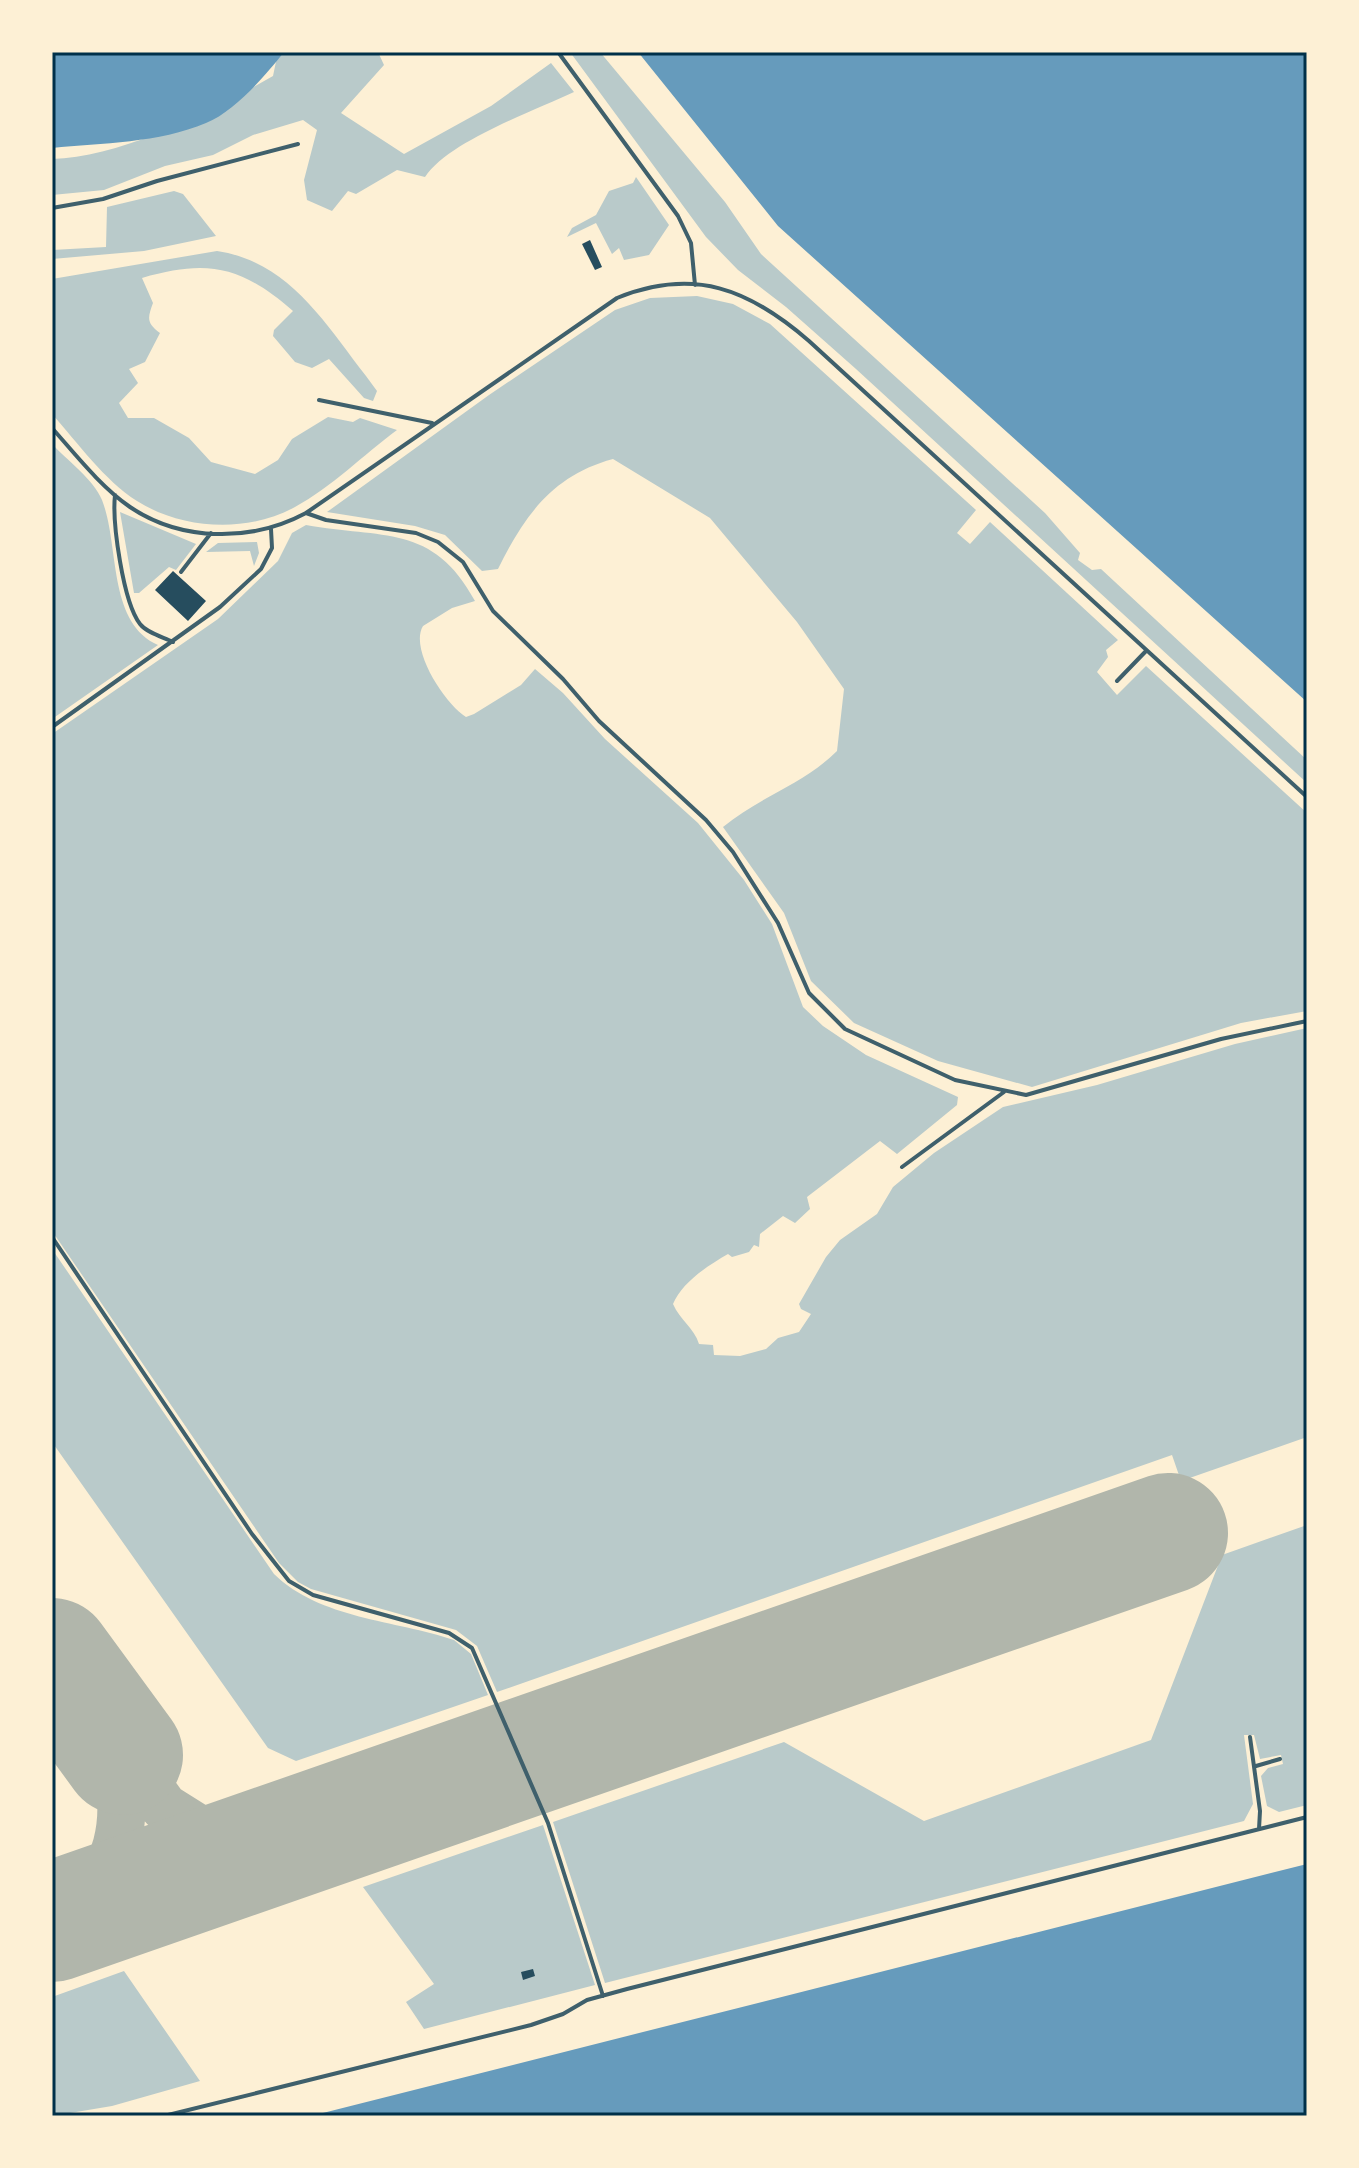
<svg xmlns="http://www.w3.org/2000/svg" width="1359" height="2168" font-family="Lora,serif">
<rect width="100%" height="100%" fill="#fdf0d5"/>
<path fill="#b9caca" d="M278,52H378L384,65L341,113L404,154L491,106L551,63L574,92C534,111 449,141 425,177L397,170L356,194L348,191L332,211L307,200L304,180L317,130L303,120L253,135L213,155L165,166L104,190L52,195V159C122,157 213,111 273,76Z
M570,52H600L725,202L761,254L1045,513L1080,553L1078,560L1092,570L1101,569L1307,760V783L856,369L786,307L738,270L706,237Z
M636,177L669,225L649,255L624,260L619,248L612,254L596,223L567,237L572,228L596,215L609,191L633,183Z
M174,191L183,194L216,236L144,251L52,259V250L106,247L107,207Z
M217,251C289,262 324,322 366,376L377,391L373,401L364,398L329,359L312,368L295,362L273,336L274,330L293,311C241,266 208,259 142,278L153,303C147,319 147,323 160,333L145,362L129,369L138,383L119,403L128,418H154L189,438L211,462L255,474L278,460L292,439L328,417L353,422L360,418L397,430C363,455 332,487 295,507C248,533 183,530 137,501C104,480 78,443 52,414V279Z
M697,296L733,304L770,324L976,510L957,533L970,544L990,522L1118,640L1106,650L1108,657L1097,672L1117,695L1146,666L1307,813V1011L1241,1023L1032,1087L938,1061L854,1023L811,981L784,913L723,827C759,797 804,784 837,751L844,689L797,622L710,518L613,459C553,475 524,516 498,569L482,571L445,535L415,526L327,512L489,395L615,310L650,298Z
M52,444C67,460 94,480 102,500C120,546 107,622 158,645L52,719Z
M120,512L196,544L176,570L169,567L139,593H134Z
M306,525C382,539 433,523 475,601L452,608L423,626C409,649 445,704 466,717L474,714L521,685L535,669L563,693L605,739L698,823L744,880L772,924L803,1007L823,1026L866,1055L958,1097L957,1105L897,1154L880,1141L807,1197L810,1209L795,1223L783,1216L760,1234L759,1247L754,1245L749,1252L732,1257L728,1254C709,1265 682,1282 673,1304C680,1320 694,1328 699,1344L713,1345L714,1355L740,1356L766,1349L778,1338L799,1332L811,1314L801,1309L799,1304L826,1257L840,1240L877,1214L893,1187L934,1153L1003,1107L1097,1085L1235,1044L1307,1028V1437L1181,1481L1172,1455L497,1692L477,1646L456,1630L311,1589L298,1582L279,1563L52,1231V734L218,619L278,561L292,533Z
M257,542L259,553L254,566L250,551L206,552L218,543Z
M52,1249L274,1574C320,1619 395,1620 454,1640L471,1654L488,1695L296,1761L268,1748L52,1442Z
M1307,1525V1805L1279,1812L1267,1806L1261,1776L1268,1768L1283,1764L1281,1755L1260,1759L1254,1735H1244L1253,1804L1244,1821L605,1983L553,1822L784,1742L924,1821L1151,1740L1222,1555Z
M543,1825L595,1985L424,2029L406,2002L434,1984L363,1887Z
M124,1971L200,2081L112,2106L52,2116V1997Z"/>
<path fill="#669bbc" d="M52,52H284C265,76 235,111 206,123C159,143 102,143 52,148Z
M638,52H1307V702L778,226Z
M1307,1864V2116H311Z"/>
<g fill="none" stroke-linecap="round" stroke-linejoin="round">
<path stroke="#b1b6ab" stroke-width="48" d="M52,1652L164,1807L207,1834L232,1840L278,1837L460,1779
M52,1917C124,1893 134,1805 109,1745"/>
<path stroke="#b1b6ab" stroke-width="120" d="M52,1658L123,1755
M52,1922L1168,1533"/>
</g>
<path fill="#264d5e" d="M590,240L602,267L595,270L582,244Z
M173,571L206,601L188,621L155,590Z
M533,1969L535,1976L523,1980L521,1972Z"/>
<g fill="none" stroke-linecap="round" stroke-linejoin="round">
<path stroke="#3f606c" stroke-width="4" d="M558,52L678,216L691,243L695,285
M52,208L103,199L157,181L298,144
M319,400L432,423
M52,428C76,455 100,486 130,507C182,542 252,542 306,513L617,298C694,267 749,289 809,341L1307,797
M115,495C112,522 123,602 140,624C147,633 163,637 173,642
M306,513L326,520L416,533L438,542L463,562L493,611L563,679L599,721L706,820L733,852L778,923L809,993L845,1029L955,1080L1026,1095L1221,1039L1307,1021
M181,572L211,533
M1117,681L1146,651
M52,727L220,607L261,569L272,548L271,529
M902,1167L1004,1092
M52,1237L252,1534L289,1581L313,1595L449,1633L472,1648L548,1823L603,1996
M1250,1737L1260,1811L1259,1829
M1256,1766L1280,1759
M164,2116L531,2025L563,2014L587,2000L627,1989L1307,1817"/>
</g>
<rect width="1359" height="2168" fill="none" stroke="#fdf0d5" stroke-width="108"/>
<rect x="54" y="54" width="1251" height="2060" fill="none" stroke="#003049" stroke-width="3"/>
</svg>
